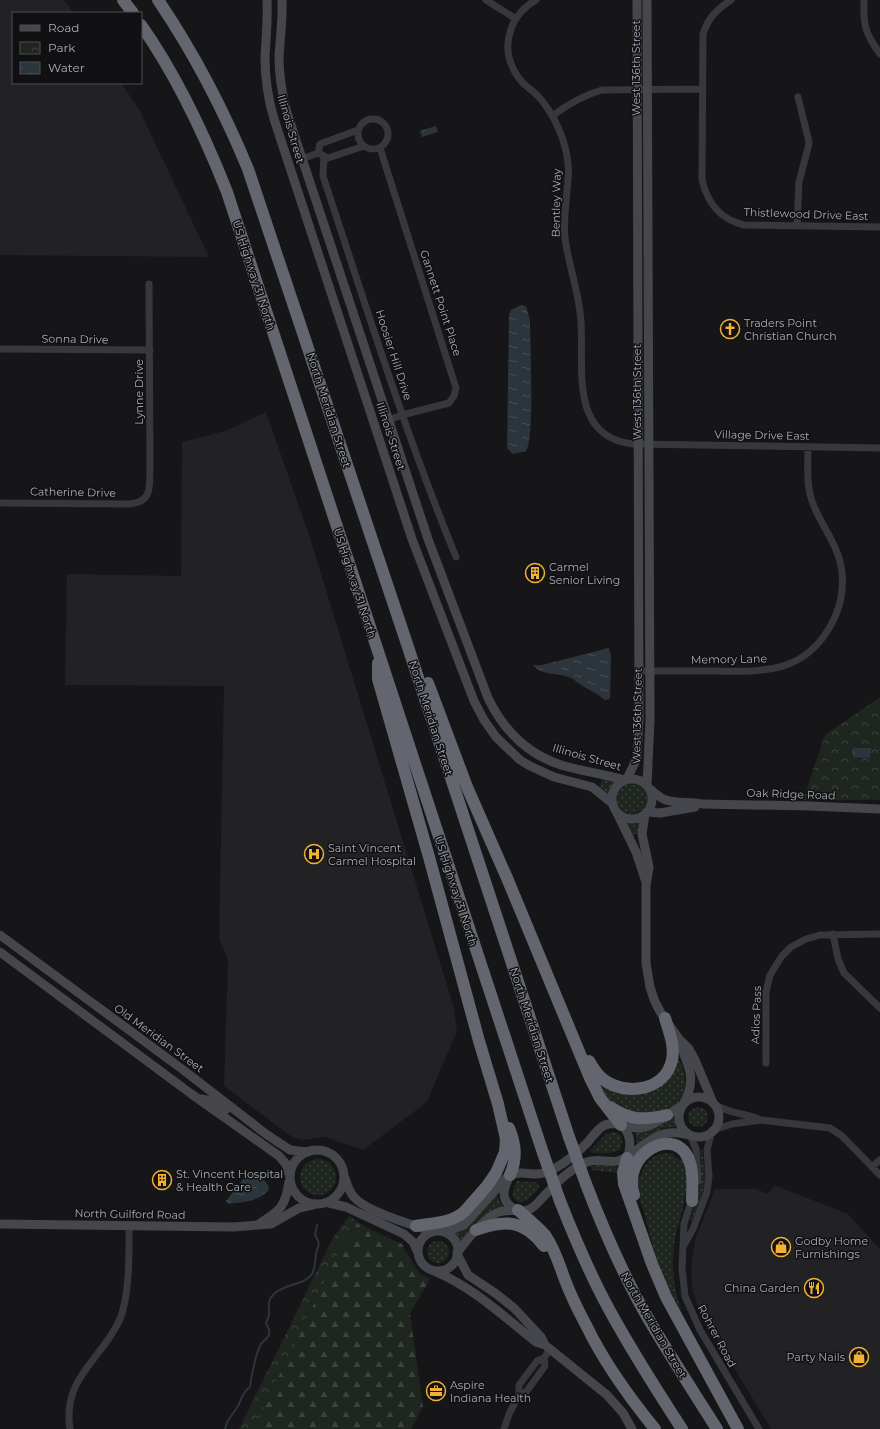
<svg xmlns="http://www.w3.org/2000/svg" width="880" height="1429" font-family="Montserrat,sans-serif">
<defs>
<pattern id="grass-dots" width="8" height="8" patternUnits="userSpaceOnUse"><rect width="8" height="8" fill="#1e261f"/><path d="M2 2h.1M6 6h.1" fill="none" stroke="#3c433d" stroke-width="1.8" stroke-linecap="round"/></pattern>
<pattern id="forest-firs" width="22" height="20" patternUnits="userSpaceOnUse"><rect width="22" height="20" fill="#1e261f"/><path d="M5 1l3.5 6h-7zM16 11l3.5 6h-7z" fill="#3c433d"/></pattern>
<pattern id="park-crowns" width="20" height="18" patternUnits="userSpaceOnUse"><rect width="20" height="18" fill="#1e261f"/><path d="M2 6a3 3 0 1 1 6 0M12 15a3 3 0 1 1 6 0" fill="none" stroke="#3c433d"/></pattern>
<pattern id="water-ripples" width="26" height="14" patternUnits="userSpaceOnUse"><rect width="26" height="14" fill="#2c353c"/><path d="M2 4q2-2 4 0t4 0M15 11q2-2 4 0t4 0" fill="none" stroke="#485056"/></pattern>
</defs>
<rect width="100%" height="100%" fill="#161618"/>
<path fill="#222225" d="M0,0H63L68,5L73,13H13V83H121L139,109L209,257L0,255Z
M266,412L311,541L454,1008L457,1031L427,1102L363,1150L325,1137L303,1140L292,1137L224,1086L228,960L219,939L224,686L65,685L67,574L181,576L182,442L225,431Z
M774,1185L848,1214L880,1249V1429H771L699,1310L692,1288L691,1266L695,1240L715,1189H756L768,1194Z"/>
<path fill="url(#grass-dots)" d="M603,779L616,782L611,789L609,796L599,787Z
M617 799a15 15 0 1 1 30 0a15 15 0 1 1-30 0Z
M640,820V833L631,835L625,821L633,822Z
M678,1057C693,1085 684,1111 651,1114C647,1114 642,1115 638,1114C628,1112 618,1106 609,1103L597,1080L639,1093Z
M688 1117a10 10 0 1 1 20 0a10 10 0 1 1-20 0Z
M674,1116H676L677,1127L663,1128L637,1143L635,1133L649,1131Z
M613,1132C624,1134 623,1141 620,1150L610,1153H592L590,1151L606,1134Z
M700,1150H702C703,1158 705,1167 705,1175C705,1191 698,1206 692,1221L690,1220C700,1194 703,1177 700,1150Z
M662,1153L672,1154L679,1160L682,1158C694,1186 680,1212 675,1239C671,1263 673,1287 681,1309L680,1310L669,1289L656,1258L644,1212L637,1192L635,1177L640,1178C643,1166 650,1157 662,1153Z
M300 1177a18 18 0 1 1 36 0a18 18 0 1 1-36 0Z
M599,1165L618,1167V1173L592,1170L591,1166Z
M518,1181L536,1182L539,1186V1189L526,1201L518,1202L513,1197V1191L516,1182Z
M497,1194L502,1206C485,1211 470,1229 460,1242H458L454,1234L462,1231L468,1227Z
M427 1252a11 11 0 1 1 22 0a11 11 0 1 1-22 0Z"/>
<path fill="url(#forest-firs)" d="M358,1222L370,1229L402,1244L417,1270L422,1275L430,1279L410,1314L423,1407L411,1429H253L343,1244Z"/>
<path fill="url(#park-crowns)" d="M880,697V800H803L825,735Z
M349,1216L358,1222L343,1244L253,1429H239L333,1238Z"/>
<path fill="url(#water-ripples)" d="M436,126L438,132L422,137L420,131Z
M521,305L526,306L530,320C530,342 535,438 526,451L513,454L507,448L509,314L511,310Z
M609,648L611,657L610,699L605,700C597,693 587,689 578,683C576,682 574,679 571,678C558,672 543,677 533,665H542Z
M853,748H871L870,758L853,757Z
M250,1171H256L268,1185L269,1189C260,1202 242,1202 228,1204L226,1201Z"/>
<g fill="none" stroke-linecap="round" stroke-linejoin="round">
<path stroke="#2c353c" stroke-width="2" d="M225,1429C227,1419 231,1417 236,1409C242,1401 241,1393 250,1387C251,1378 256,1352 261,1344C263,1341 267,1339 269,1335C270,1330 268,1327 266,1323C267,1320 269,1317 269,1314C270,1305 266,1302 274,1294C284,1284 305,1285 312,1274C315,1269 315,1261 316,1255C317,1245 322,1246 315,1235L317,1225"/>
<path stroke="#37383d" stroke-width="7" d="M486,0L516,19
M536,0C525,6 515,17 511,29C504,48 509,67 522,82C527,87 533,91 538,96C546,105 553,116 558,127C565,143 570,161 568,179C567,198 563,218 565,237C568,266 580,293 581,323C584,367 569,437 633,444L880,448
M731,0C717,9 708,18 703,34L702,180C708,204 720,219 744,225L880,227
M864,0C863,25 865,33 880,54
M552,116C567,105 584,95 602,90L703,89
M358 134a15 15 0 1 1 30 0a15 15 0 1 1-30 0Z
M380,148L456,388L454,396L449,403L402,415L389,420
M318,153L320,144L358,130
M324,157L323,176C365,303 405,433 456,557
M302,159L318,153L328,158L364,146
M797,225L799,182L808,148L809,142L798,97
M0,349L150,350
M0,503L129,504C154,502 149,485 150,465L149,284
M640,671C665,671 690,671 715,671C765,672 806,673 832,623C842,604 845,582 840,561C834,539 819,522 812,501C806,484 808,464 808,447
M833,934L838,959L844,973L880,1008
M766,1063V992L770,975L782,956L791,947L806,939L820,935L880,934
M714,1104C731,1115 744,1112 761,1120
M713,1130L732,1124L761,1120L830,1128L842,1136L880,1175
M690,1135L696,1149L698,1181
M872,1167L880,1160
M692,1199L684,1224L682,1268L685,1296L700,1330L759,1429
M684,1245L693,1229L707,1192L709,1176L707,1150L712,1130
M519,1395L526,1392L545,1366L544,1358
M70,1429C62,1377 102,1360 120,1319C130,1294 129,1252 129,1225
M504,1429L509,1414L519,1395V1385L537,1361L544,1358L550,1349"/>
<path stroke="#45474d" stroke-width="9" d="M267,0C268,19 266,38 265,57C265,78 268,99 274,119L412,539L474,701L484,720L496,737L520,760L530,766L554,777L592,787L613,804
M282,0C283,19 280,38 279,57C279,76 282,94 287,113L428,539L488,698C503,729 527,754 561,765C581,771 603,774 624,780
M612 799a20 20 0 1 1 40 0a20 20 0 1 1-40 0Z
M627,779L637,758L639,718L637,0
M647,785L650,719L647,0
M650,789C655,793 660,798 666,800C677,804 690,801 702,804L810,806L880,809
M616,811L636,852L646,882
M647,812L660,813L695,807
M645,814L642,834L649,867L646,886V963L650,987L655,1002L661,1013L679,1039L689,1049L695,1060L713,1103
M0,935L182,1069L266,1134L290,1150L308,1152
M0,952L190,1093L279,1156L286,1164L290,1177
M679,1040C687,1066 698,1076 684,1103
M679 1117a20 20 0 1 1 40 0a20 20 0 1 1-40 0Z
M201,1099L212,1101L227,1109
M622,1125C631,1135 631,1144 628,1156C615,1167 601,1157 587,1162C572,1168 558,1181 548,1192C542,1197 537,1206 530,1209C523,1213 513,1210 508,1204C500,1195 506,1184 510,1175C519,1171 527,1174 537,1174C544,1174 551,1170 557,1167C568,1161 579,1151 588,1142C593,1136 598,1128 605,1125C617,1120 629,1129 641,1128C655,1126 673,1111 684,1104
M290 1177a27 27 0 1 1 54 0a27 27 0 1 1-54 0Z
M628,1156C651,1141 659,1127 689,1135
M345,1178C347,1184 349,1192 354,1197C364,1210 406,1223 422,1228
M329,1203L346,1207L404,1234L413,1242L418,1253
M0,1224L233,1227L271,1224L299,1208L313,1205
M259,1224C280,1210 285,1208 289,1182
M440,1231L451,1230L464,1225L508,1176
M418 1251a20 20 0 1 1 40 0a20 20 0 1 1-40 0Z
M457,1253C466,1241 485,1216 499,1212C505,1210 512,1211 518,1210
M457,1254L468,1275L495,1293L514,1308L541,1337L545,1345
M434,1271C473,1287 503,1316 536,1342L545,1345L607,1395L623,1413L632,1429"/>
<path stroke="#63666e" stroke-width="12" d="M123,0L133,13
M158,0C194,53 223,109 248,169L406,641L569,1137
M141,25C177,76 204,134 227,192L543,1153
M378,663V679L429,857L479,1041L498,1104L506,1139L505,1152L496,1173L487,1186L465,1211C453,1223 432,1223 416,1226
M428,683L467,787L507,878L590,1078L600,1098L621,1125
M589,1061C593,1068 597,1075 604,1080C626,1096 665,1091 672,1060C675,1046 669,1032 665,1018
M610,1107C631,1121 644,1120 667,1115
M509,1128C516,1145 517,1159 510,1175
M627,1158L623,1173L624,1184L652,1264L666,1297L738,1429
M586,1184C604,1231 624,1277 649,1320C671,1357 694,1393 717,1429
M634,1195C620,1153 678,1122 690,1163C694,1175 692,1189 692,1201
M560,1201C573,1234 587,1267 603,1298C627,1344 654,1386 682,1429
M518,1210C527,1218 537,1226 545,1235C555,1249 559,1264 565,1280C571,1296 579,1312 587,1327C605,1364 629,1397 655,1429
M476,1230C505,1219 524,1220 544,1246"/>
<path stroke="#63666e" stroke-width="12" d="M569,1137L586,1184
M543,1153L560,1201"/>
</g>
<defs>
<g id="church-ring" transform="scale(1)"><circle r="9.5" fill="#111113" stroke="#f2b134" stroke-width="1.5"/><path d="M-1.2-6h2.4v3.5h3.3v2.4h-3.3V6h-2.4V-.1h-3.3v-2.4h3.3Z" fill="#f2b134"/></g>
<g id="building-ring" transform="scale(1)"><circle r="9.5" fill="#111113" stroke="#f2b134" stroke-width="1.5"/><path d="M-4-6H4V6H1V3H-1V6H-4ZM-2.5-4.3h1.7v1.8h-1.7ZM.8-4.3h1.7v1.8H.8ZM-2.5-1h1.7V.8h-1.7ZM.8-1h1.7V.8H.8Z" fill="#f2b134"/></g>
<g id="hospital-ring" transform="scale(1)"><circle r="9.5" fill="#111113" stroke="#f2b134" stroke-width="1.5"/><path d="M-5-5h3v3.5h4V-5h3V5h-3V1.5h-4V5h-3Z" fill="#f2b134"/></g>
<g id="shop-ring" transform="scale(1)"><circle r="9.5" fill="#111113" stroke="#f2b134" stroke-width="1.5"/><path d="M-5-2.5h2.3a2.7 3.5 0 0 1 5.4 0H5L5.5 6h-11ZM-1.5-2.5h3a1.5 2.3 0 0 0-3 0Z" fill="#f2b134"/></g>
<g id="restaurant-ring" transform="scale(1)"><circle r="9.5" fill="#111113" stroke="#f2b134" stroke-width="1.5"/><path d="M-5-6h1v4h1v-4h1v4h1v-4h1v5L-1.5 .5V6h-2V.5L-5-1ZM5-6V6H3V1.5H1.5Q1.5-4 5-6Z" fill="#f2b134"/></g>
<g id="office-ring" transform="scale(1)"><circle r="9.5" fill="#111113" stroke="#f2b134" stroke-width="1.5"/><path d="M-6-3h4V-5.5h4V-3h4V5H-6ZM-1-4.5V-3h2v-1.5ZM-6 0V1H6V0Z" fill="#f2b134"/></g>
</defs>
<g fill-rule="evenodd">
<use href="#church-ring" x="730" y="329"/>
<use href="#building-ring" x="535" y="573"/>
<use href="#hospital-ring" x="314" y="854"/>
<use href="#building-ring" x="162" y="1180"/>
<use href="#shop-ring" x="781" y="1247"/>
<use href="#restaurant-ring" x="814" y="1288"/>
<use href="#shop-ring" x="859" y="1357"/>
<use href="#office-ring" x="436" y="1391"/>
</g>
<g text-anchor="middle" stroke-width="3" stroke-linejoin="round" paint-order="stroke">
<g font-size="11" fill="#a8adb8" stroke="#111113">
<text transform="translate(636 68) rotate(-90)" y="4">West 136th Street</text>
<text transform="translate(291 129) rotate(74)" y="4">Illinois Street</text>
<text transform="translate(556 203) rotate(-89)" y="4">Bentley Way</text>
<text transform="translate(806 214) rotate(2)" y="4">Thistlewood Drive East</text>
<text transform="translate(254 275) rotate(72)" y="4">US Highway 31 North</text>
<text transform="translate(441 303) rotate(72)" y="4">Gannett Point Place</text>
<text transform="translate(75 339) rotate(1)" y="4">Sonna Drive</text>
<text transform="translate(394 355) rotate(72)" y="4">Hoosier Hill Drive</text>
<text transform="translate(139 392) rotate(-90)" y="4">Lynne Drive</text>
<text transform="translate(637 392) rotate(-90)" y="4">West 136th Street</text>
<text transform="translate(329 410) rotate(72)" y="4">North Meridian Street</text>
<text transform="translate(762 435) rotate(1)" y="4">Village Drive East</text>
<text transform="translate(391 436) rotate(72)" y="4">Illinois Street</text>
<text transform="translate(73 492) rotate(1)" y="4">Catherine Drive</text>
<text transform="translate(355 583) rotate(72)" y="4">US Highway 31 North</text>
<text transform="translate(729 659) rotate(-1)" y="4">Memory Lane</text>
<text transform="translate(637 716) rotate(-89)" y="4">West 136th Street</text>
<text transform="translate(431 718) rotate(72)" y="4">North Meridian Street</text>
<text transform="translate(587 757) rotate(16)" y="4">Illinois Street</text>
<text transform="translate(791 794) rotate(2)" y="4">Oak Ridge Road</text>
<text transform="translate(456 891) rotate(72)" y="4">US Highway 31 North</text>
<text transform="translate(756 1015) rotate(-88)" y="4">Adios Pass</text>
<text transform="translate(532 1025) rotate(72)" y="4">North Meridian Street</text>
<text transform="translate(159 1038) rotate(36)" y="4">Old Meridian Street</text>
<text transform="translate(130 1214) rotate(1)" y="4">North Guilford Road</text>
<text transform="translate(654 1325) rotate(60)" y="4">North Meridian Street</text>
<text transform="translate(717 1336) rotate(62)" y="4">Rohrer Road</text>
</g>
<g font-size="11" fill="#a8adb8" stroke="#111113" text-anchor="start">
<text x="744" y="327">Traders Point<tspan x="744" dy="13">Christian Church</tspan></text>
<text x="549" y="571">Carmel<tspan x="549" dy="13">Senior Living</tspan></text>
<text x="328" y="852">Saint Vincent<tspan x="328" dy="13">Carmel Hospital</tspan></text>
<text x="176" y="1178">St. Vincent Hospital<tspan x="176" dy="13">&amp; Health Care</tspan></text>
<text x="795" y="1245">Godby Home<tspan x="795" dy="13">Furnishings</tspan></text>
<text x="800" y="1292" text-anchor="end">China Garden</text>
<text x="845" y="1361" text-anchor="end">Party Nails</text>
<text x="450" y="1389">Aspire<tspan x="450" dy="13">Indiana Health</tspan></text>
</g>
</g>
<rect x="12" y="12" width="130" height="72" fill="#111113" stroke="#4d4f55"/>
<rect x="20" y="25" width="20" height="6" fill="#45474d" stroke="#4d4f55"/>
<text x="48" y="32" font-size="12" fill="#a8adb8">Road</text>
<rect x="20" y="42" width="20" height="12" fill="url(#park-crowns)" stroke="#4d4f55"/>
<text x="48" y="52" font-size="12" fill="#a8adb8">Park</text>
<rect x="20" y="62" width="20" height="12" fill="url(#water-ripples)" stroke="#4d4f55"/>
<text x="48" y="72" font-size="12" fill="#a8adb8">Water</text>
</svg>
